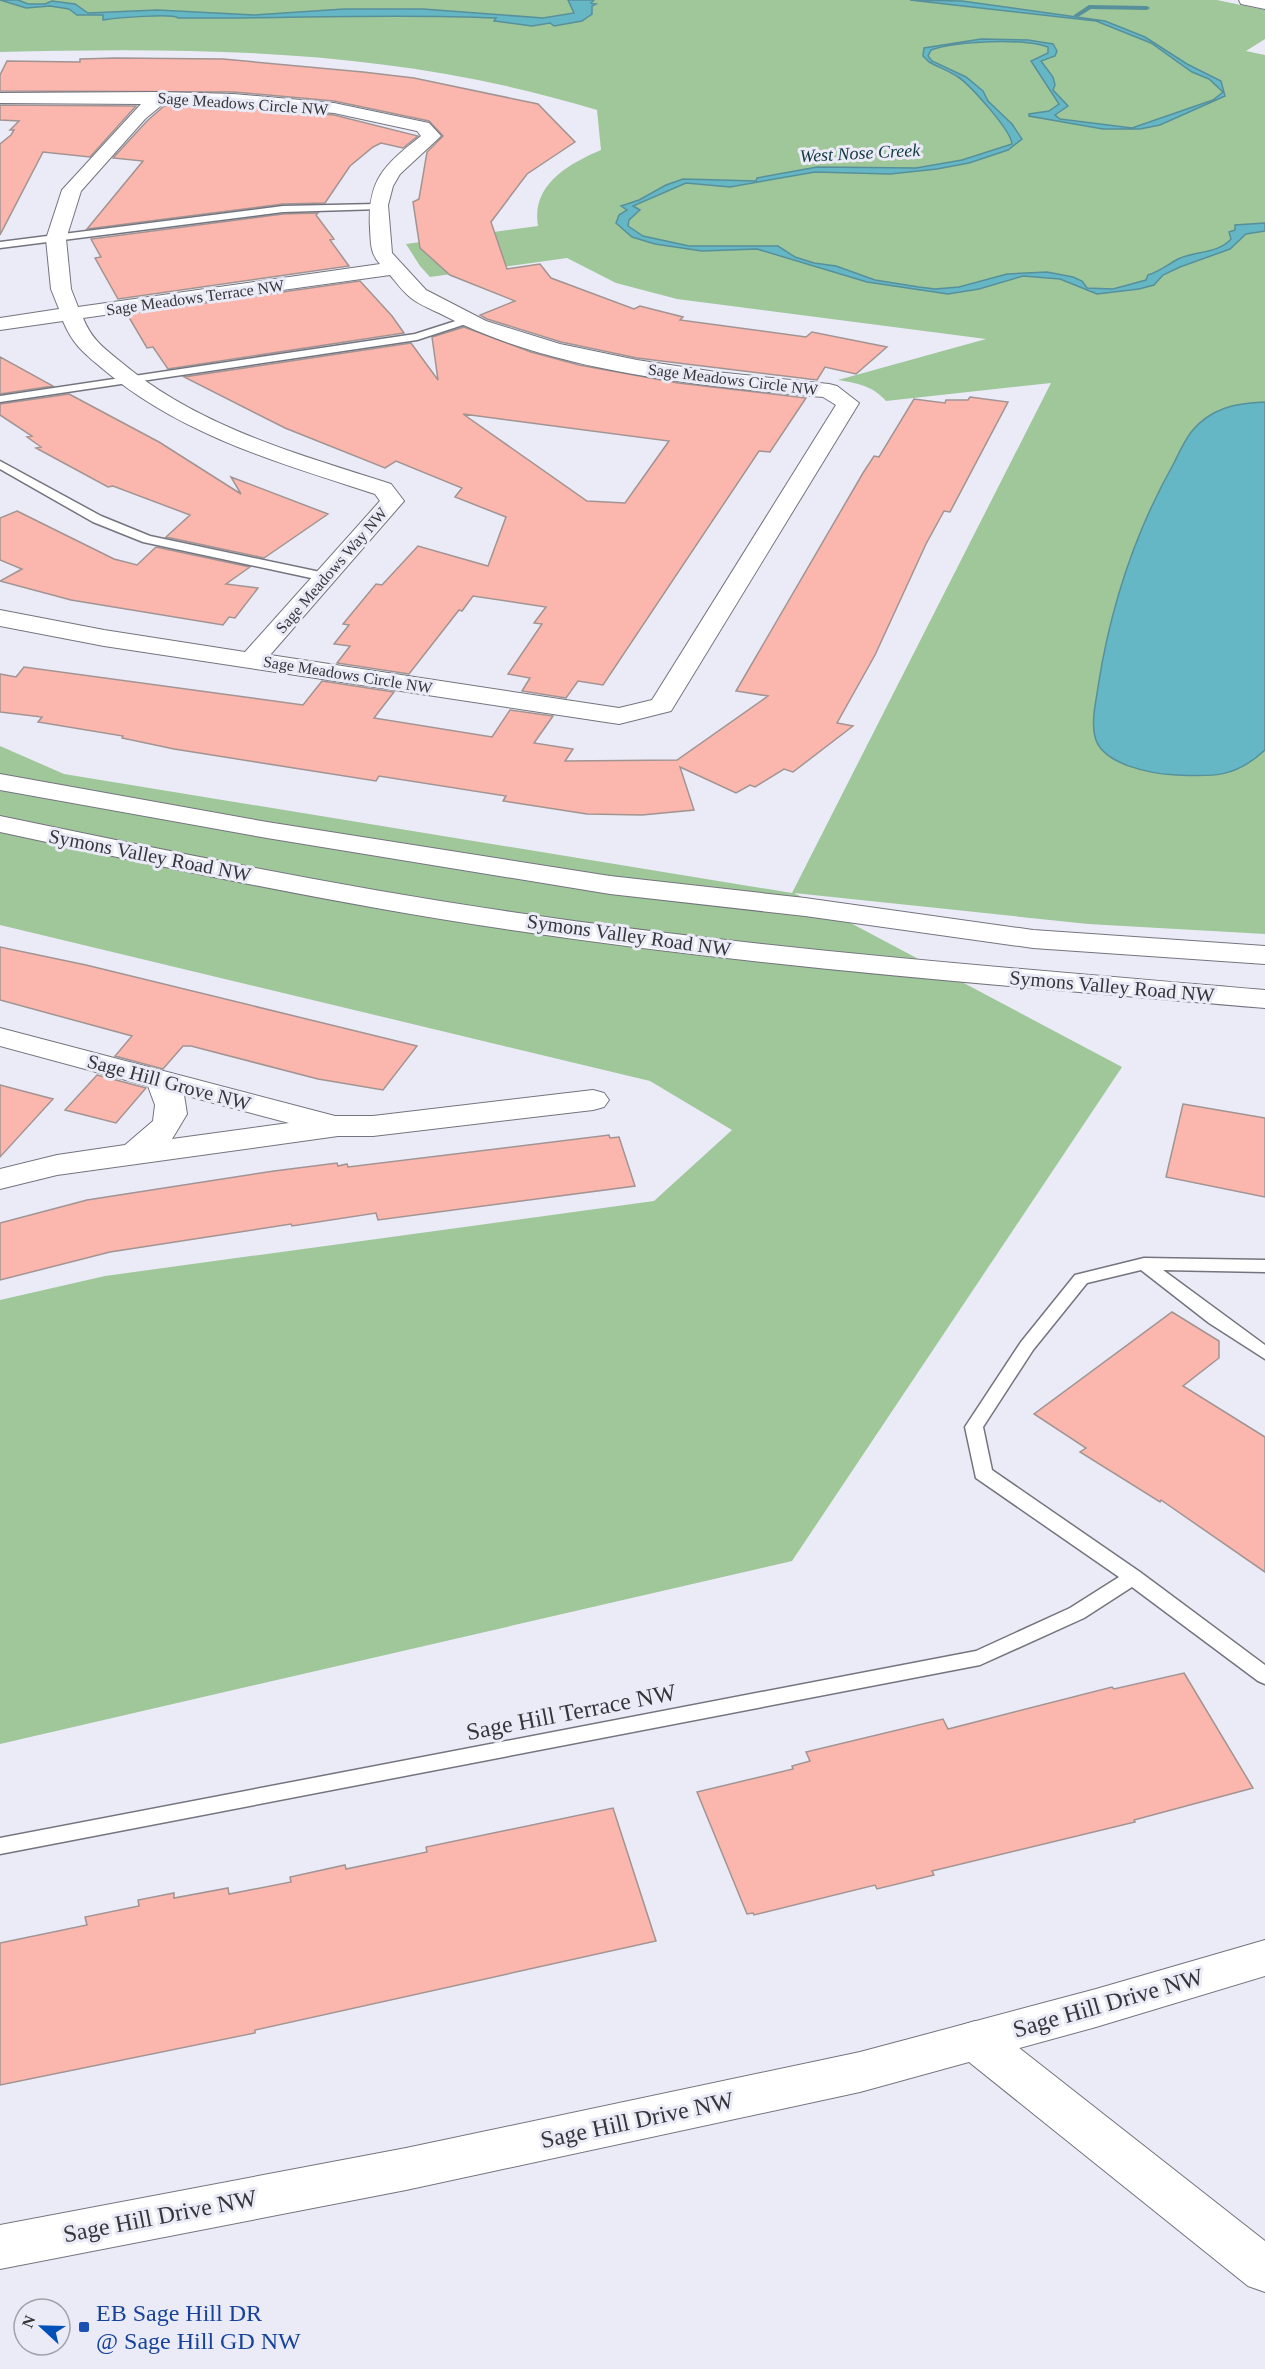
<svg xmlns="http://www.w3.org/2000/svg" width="1265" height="2369" font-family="Georgia,serif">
<rect width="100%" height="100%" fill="#ebebf7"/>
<path fill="#9fc79a" d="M0,0H1217L1265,10V39L1246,51L1265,55V934L1088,924L794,893L1122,1067L792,1561L0,1744V1300L105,1276L654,1201L732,1130L650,1081L0,925V746L64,774L792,893L1051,383L886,401C873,386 857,383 838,380L986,339L677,299L616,283L567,258L430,277L420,266L406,244L538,226C531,185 568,164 601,150L597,110C398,49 206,47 0,52Z"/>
<path fill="#65b7c5" stroke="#57909b" stroke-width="1.5" d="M0,0H18L28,4H45L52,1L75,4L88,13L157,10L254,15L344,9H423L543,18L574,13L568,0H594L591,3L596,4L592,6V14L582,21L554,26L550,23L532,26L494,21L496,18C390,13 284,19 178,18C173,13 116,18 103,20V15H77L69,9L50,6L26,8Z
M910,0L962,1L1105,21L1145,37L1187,64L1221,81L1225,96L1160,125L1140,129H1103L1029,116V114L1049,111L1059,104L1031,61L1048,53V47C1022,38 957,41 931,50L928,56L932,61L966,77L983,91L988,101L1012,124L1022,139L1008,150L969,163L937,169L890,174L815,172L730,187L686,183L633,206L640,210L629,220L628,226L643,236L689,246H778L795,257L814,263L836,266L875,280L919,287L935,289L959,287L1007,274L1047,272L1073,277L1082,281L1087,288L1113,289L1146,280L1148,275C1160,271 1167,265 1178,259C1194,251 1218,254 1231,239L1229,232L1235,230V225L1265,223V231L1246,234L1230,249L1180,267L1163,275L1154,285L1139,289L1097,294L1060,279L1023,276L979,289L948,294L867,282L757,249L702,251L655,244L632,237L616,223L619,215L627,210L621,206L639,200L666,185L683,179L756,181L757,178L817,167L916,168L962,160L1012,144C1011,130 969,84 958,77C949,71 938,67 929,62L923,56L924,48L981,39L1028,40L1053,44L1057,51L1055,56L1041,61L1053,77L1055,85L1053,90L1068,106L1055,115L1060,119L1132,128L1213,100L1223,92L1209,79L1192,72L1151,43L1096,21Z
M1265,402V750C1236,777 1214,777 1177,775C1152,774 1102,765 1095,737C1091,721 1096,702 1098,687C1110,609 1135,532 1174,463C1179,453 1184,441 1192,431C1211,408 1236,403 1265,402Z"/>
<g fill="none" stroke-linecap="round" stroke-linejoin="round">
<path fill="#57909b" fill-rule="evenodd" d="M1089,5L1147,6L1150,8L1147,10L1091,9L1078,17H1074V15Z"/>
</g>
<path fill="#fbb6ad" stroke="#a19492" stroke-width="1.5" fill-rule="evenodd" d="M115,58L223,59L363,72L414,78L538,104L575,142L527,174L491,222L507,269L540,264L551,278L634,309L640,306L683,317L680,320L806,337L812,332L887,347L856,374L825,367L817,380L637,358L561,342L487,319L480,315L515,301L450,275L420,248L413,202L419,199L427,152L443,136L429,121L334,101L233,92L0,91V75L7,61L80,62V59Z
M0,105L136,106L90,157L43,152L0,235V144L11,135L14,130H10L19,121L0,120Z
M164,106H233L334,115L418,136L403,148L381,143L373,147L350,166L325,203L283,204L87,229L143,161L113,158L147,121Z
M318,213L316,215L334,239L330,240L349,266L118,299L95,258L101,257L91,239L283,214Z
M360,281L392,316L404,333L168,369L153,347L147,348L127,314Z
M464,327L531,352L579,365L678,383L806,398L770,452L759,451L603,685L578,681L566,698L522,691L530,678L508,674L542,624L534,623L546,607L473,596L462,611L459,610L409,674L337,663L350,646L334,644L349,625L343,624L376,584L382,585L418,546L488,566L506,517L455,497L462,488L396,461L385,468L285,428L184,377L411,343L438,380L432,337ZM463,414L669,441L625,503L587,501Z
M0,357L53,386L0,394Z
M69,394L159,442L241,494L231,477L328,514L264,558L166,537L190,515L113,486L108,487L36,448L41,447L27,437L32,436L0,415V404Z
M970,397L1008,402L950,512L944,511L926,544L875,655L837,723L853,726L793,772L784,769L755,787L750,785L736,793L680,767L694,810L642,815L587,814L503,801L506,796L379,776L376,781L174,749L122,738L123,736L38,722L42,717L0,712V674L16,677L24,667L303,705L322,681L394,692L374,718L492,737L510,710L553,716L534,743L573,749L565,761L677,760L768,696L736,691L863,473L874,456L879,457L914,399L945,403L946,400H968Z
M17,511L114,559L137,565L156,547L250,567L226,584L258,588L235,618L229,617L223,625L71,600L0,581L22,569L0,560V518Z
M0,947L86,965L417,1046L383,1090L318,1079L191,1046H183L163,1069L115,1056L132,1036L0,1000Z
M97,1075L146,1088L116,1123L65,1110Z
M0,1085L53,1099L0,1157Z
M1183,1104L1265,1118V1197L1166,1177Z
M609,1135L610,1138L619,1137L635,1186L378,1220L376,1213L292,1226L291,1224L110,1252L0,1280V1223L87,1200L274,1171L337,1163L338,1166L347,1164L348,1167Z
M1172,1312L1219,1341V1358L1183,1386L1265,1437V1572L1161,1500L1160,1502L1080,1452L1086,1448L1034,1414Z
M1184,1673L1253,1788L1134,1820L1135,1822L932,1871L934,1875L877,1889L875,1885L754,1915L753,1913L747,1914L697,1792L793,1769L792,1766L810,1761L806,1752L943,1719L948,1729L1112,1687L1114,1689Z
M613,1808L656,1941L255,2030V2033L0,2085V1943L87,1925L85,1917L139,1906L138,1900L174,1893V1898L228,1888L229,1894L291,1882L290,1877L345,1865L346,1869L427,1852L426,1847Z"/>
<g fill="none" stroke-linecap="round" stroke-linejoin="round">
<g stroke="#74747f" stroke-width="3">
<path id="service" d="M377,204L380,205V209L283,212L0,248V242L283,206Z
M468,317L473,320L472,322L417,340L0,402V396L415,334Z
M0,461L101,516L150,536L325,573L331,577L325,581L143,542L93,522L0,469Z
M1144,1258L1265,1260V1272L1163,1270L1265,1345V1359L1209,1323L1141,1270L1087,1283L1033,1350L983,1427L992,1470L1140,1572L1265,1665V1684L1258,1681L1132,1587L1084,1618L980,1665L0,1854V1838L976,1651L1070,1608L1119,1577L976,1478L965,1427L1021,1342L1075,1275Z"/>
</g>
<g stroke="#74747f" stroke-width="2">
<path id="minor" d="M1239,0H1265V9L1241,4Z
M160,92L233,94L334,103L429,123L441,136L400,174L393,186L388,205L392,253L426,290L486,321L560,344L637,360L716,372L829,384L837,386L859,403L671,711L619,724L104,646L0,626V610L104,630L245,652L380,501L375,494C280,463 180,435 103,369C84,353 73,345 63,321L0,330V318L59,309L51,289L46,239L62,190L141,104L0,103V93ZM163,104H233L334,113L417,131L421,136C384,165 367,180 370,229C371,243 370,253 380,264L78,307L71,289L66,239L81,191L145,119ZM390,275C396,282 403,292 411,298C420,305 433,310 443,315C552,372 702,386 823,397L836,405L652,700L619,708L270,655L404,501L391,484C298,454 198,427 121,362C104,348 92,340 83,318Z
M0,1028L335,1116H373L593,1090L604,1093L609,1100L604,1107L593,1110L373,1136H338L57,1175L0,1189V1169L57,1155L125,1145L153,1121L155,1105L148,1086L0,1046ZM184,1095L289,1123L172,1139L187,1114Z
M975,2021L991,2026L1265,2241V2292L1248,2286L959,2054L953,2040L959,2026Z"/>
</g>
<g stroke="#74747f" stroke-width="2">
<path id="tertiary" d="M1265,1940V1976L1096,2027L860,2092L406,2190L0,2269V2225L406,2148L860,2052L1096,1989Z"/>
</g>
<g stroke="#74747f" stroke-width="2">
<path id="secondary" d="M0,774L267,822L610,876L805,898L1033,930L1265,946V964L1033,948L805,916L610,894L267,838L0,790Z
M0,816C168,851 335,886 505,911C757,949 1011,968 1265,990V1008C1011,986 757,967 505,929C335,904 168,868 0,832Z"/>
</g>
<use href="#service" fill="#fff" fill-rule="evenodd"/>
<use href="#minor" fill="#fff" fill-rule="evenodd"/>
<use href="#tertiary" fill="#fff" fill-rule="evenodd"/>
<use href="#secondary" fill="#fff" fill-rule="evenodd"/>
</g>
<rect fill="#1a4fb4" stroke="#ebebf7" stroke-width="2" x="78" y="2321" width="12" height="12" rx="3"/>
<g text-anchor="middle" stroke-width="6" stroke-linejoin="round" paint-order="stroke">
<g font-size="16" fill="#35353a" stroke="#ebebf7">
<text transform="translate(243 103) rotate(4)" y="6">Sage Meadows Circle NW</text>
<text transform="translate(195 297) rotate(-8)" y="6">Sage Meadows Terrace NW</text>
<text transform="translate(733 379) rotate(7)" y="6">Sage Meadows Circle NW</text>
<text transform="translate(331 570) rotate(-49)" y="6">Sage Meadows Way NW</text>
<text transform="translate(348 674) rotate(9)" y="6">Sage Meadows Circle NW</text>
</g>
<g font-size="18" font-style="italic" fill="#10383e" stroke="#ebebf7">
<text transform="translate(860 153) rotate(-3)" y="6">West Nose Creek</text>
</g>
<g font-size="20" fill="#35353a" stroke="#ebebf7">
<text transform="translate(150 855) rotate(11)" y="7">Symons Valley Road NW</text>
<text transform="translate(629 935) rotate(8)" y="7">Symons Valley Road NW</text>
<text transform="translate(1112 986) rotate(5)" y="7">Symons Valley Road NW</text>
<text transform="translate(169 1082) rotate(15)" y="7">Sage Hill Grove NW</text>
</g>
<g font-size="24" fill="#35353a" stroke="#ebebf7">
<text transform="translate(571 1712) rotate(-11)" y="8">Sage Hill Terrace NW</text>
<text transform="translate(1108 2003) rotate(-16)" y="8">Sage Hill Drive NW</text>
<text transform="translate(637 2120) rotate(-12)" y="8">Sage Hill Drive NW</text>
<text transform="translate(160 2216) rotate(-11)" y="8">Sage Hill Drive NW</text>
</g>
<g font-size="24" fill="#164399" stroke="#ebebf7" text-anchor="start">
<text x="96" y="2321">EB Sage Hill DR<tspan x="96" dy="28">@ Sage Hill GD NW</tspan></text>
</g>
</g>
<g transform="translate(42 2327) rotate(292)"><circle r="28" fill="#ebebf7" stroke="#a2a2ab" stroke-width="1.5"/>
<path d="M0-4.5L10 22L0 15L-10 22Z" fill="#0050ba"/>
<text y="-9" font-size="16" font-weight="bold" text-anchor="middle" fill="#35353a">N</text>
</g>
</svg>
